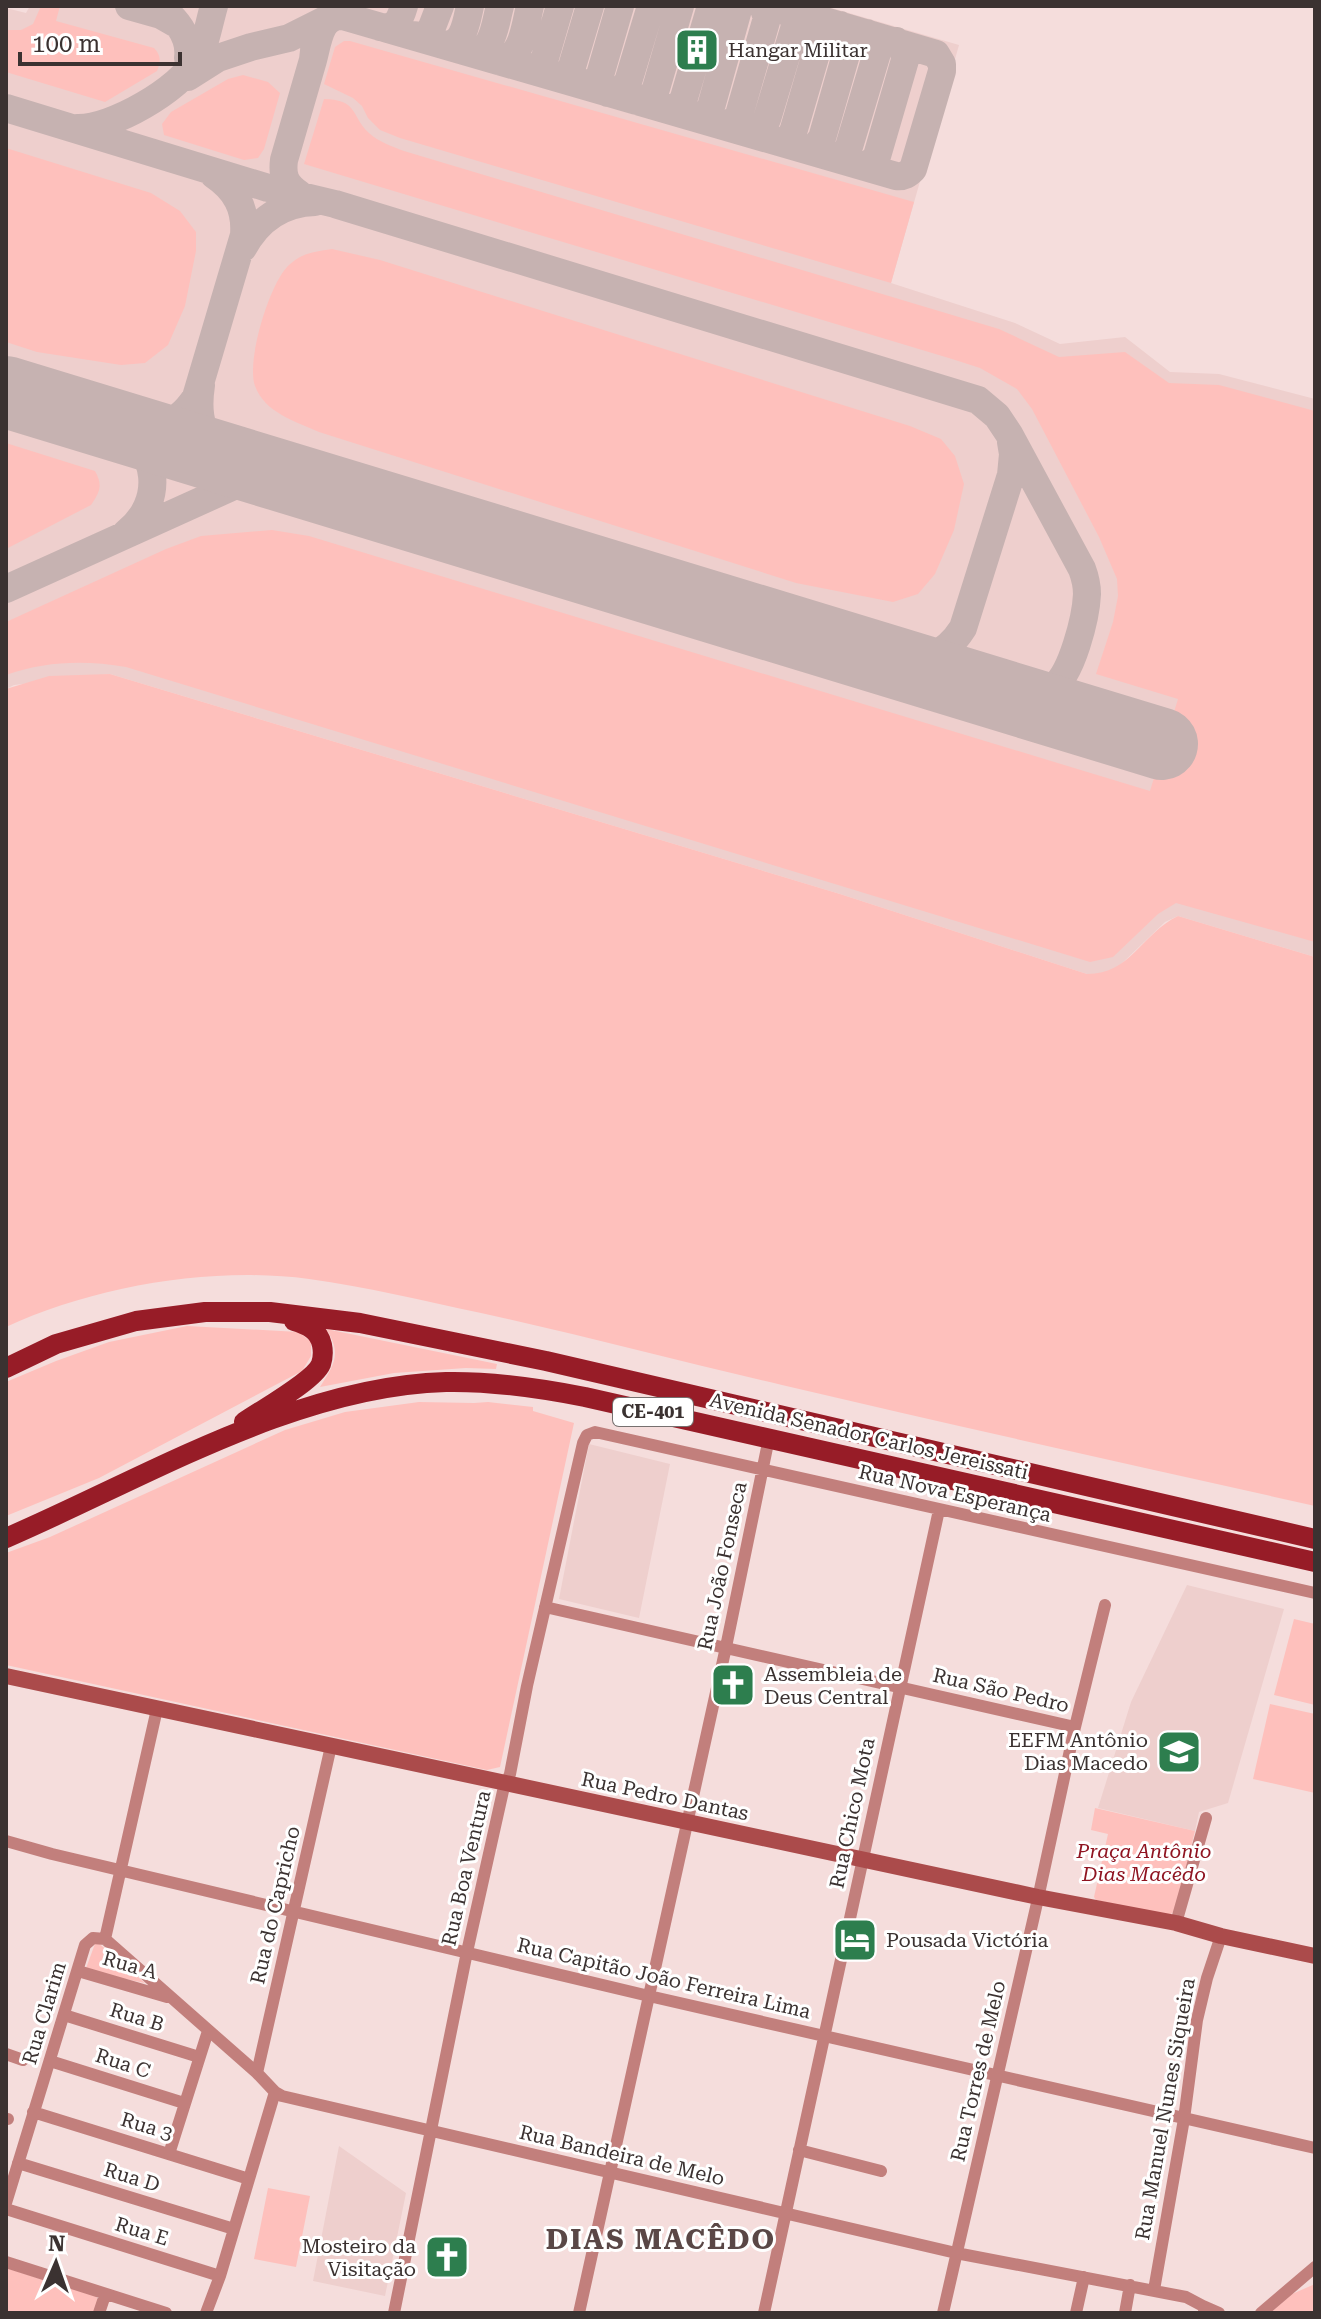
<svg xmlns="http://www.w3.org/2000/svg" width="1321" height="2319" font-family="'Roboto Serif',serif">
<rect width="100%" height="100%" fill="#f5dddc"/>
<path fill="#eecfcd" d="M30,6H825L959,45L891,283L1015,323L1060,344L1125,337L1170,372L1219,374L1315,399V957L1178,916L1165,922L1116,969L1100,974H1087L840,894L110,674L14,685L6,689V8L26,13Z
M589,1444L670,1464L639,1618L559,1599Z
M1187,1585L1284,1609L1228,1803L1199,1812L1195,1831L1098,1808L1131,1702Z
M339,2146L406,2193L385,2296L313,2281Z"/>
<path fill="#fec0bc" d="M41,6H60L56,21L154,48C161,55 161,62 157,71L105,102L6,72V30H21L33,24Z
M344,41H350L914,202L891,283L400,138L380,130L368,118L362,106L353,98L324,84L335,47Z
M243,75L268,82L280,93L264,149L258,158L244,160L164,135L162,124L171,112L228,79Z
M324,99C359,100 350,115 369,133C379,142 391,146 404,151L999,329L1059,357L1125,352L1169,383L1219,385L1315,411V942L1176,903L1158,914L1113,957L1090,962L126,667C85,660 46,661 6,675V622L166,549L201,536L272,530L309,536L1150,791L1178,699L1096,674L1113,622L1118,596L1117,579L1099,537L1032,409L1017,389L980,368L952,359L304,164Z
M6,148L151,193L180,211L196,232V251L185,306L168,345L145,363L121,365L37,352L6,342Z
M332,249L380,260L910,426L941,439L955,456L964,484L954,530L935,574L918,594L893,602L796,583L319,432C295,421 265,413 255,386C246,361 269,286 287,267C301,253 313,252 332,249Z
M6,443L95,471C103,485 100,492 91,505L6,549Z
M110,674L840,894L1087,974C1131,974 1141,934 1178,916L1315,957V1506C1137,1466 960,1427 782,1385C682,1362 582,1335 481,1313C424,1301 367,1287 309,1279C212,1266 95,1286 6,1327V689L49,676Z
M187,1326L299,1332L311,1342V1356L302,1371L99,1478L6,1516V1382L56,1361L109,1342Z
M326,1329L497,1364L496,1369L466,1368L394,1373L320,1387C333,1366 343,1354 326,1329Z
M419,1402L474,1403L488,1402L533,1407V1411L574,1423L500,1767L487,1770L6,1665V1553L50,1537L285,1430L345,1412Z
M1294,1619L1315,1624V1705L1274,1695Z
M1270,1704L1315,1714V1793L1253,1779Z
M1095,1808L1195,1831L1175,1911L1168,1916L1096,1900L1094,1897L1108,1834L1091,1830Z
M96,1941L145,1983L85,1971Z
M268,2188L310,2196L296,2267L254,2259Z
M6,2268L96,2296L99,2302L96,2313H6Z
M1315,2284V2313H1270L1292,2294Z"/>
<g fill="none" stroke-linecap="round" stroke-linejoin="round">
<path stroke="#c6b2b1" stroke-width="28" d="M129,6L161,15L175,23
M159,6C175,18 191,36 188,58
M380,27C396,29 400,20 404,6
M411,35L423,36L430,32L440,6
M441,44C464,48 466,23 470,6
M470,52C494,54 495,23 500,6
M313,60C318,42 320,14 343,16L896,176C904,177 908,174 913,169L942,71V64L936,54L774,6
M498,61C523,60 525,25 530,6
M527,69H534L544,61L560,6
M554,76L565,75L571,70L590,6
M188,77L218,58L251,47L289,38L333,16
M581,84L593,83L600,75L620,6
M608,93L619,92L628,82L651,6
M636,101L646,100L655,92L680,6
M6,108L268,188L335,204L978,400L997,416L1009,434L1082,569C1085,577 1087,585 1087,594C1086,617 1072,675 1052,688C1037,697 1012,695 995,694
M664,108H675L683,101L711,6
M694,117L706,114L711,107L739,6
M721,125L732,123L739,115L767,18L763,6
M77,128C112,129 180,89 197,59C206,44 209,23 214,6
M748,133C759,133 764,129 767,119L795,26L793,17L785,9
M776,141C786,141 791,138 794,129L822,33L820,24L813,17
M804,149L815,147L822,138L849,44L848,32L840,25
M831,157H838L848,150L877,53L875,39L867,33
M859,165L871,163L877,156L905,60L904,51L896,41
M299,194C285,184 282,176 284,160L313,60L315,42
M243,248C258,220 282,203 315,202
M201,385C191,450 228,457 278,474
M107,423C145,431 172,434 196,397L244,235C246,208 236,190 214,175
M116,427C160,448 165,503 126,533
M6,589L247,480L270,476H285
M886,660C919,665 944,658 963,628L1011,475L1013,454L1011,442"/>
<path stroke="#c6b2b1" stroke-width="72" d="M6,392L1162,744"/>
<path stroke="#c27f7c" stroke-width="12" d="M545,1607L1075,1727
M6,1841L52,1854L649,1996L1315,2148
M1176,1923L1206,1818
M105,1939L257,2073L275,2092L282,2096L956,2253L1186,2297L1203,2306L1205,2313
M78,1971L167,1997
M64,2015L199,2057
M6,2054L23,2060
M50,2061L184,2103
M257,2073L331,1746
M33,2112L249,2179
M6,2119H8
M799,2150L881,2171
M169,2154L208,2031
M18,2163L234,2229
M6,2203L85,1945L93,1938L105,1939L157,1709
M6,2209L220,2276
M6,2262L166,2313
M1154,2290L1184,2119L1197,2020L1207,1978L1221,1936
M1203,2306L1219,2313
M99,2313L105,2295
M206,2313L220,2276L275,2092
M394,2313L467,1952L503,1791L510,1774L527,1686L583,1443L587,1435L595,1432L1315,1593
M579,2313L726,1647L769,1438
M764,2313L939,1510
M943,2313L1037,1903L1075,1727L1105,1605
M1076,2313L1084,2277
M1125,2313L1130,2285
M1261,2313L1315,2267"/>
<path stroke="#ab4b4b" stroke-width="16" d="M6,1676L1038,1897L1176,1923L1221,1936L1315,1956"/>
<path stroke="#971c27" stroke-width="20" d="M6,1368L56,1344L136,1321L205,1312H270L360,1323L546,1361L1315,1539
M244,1422C261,1410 314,1381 321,1364C323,1358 323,1350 322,1345C319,1330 307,1325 294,1321
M6,1538C143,1479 295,1386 446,1382C493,1381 539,1388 585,1397L1315,1562"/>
</g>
<defs>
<g id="building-square" transform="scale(2.3)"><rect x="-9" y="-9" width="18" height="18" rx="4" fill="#2d7e4e" stroke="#fff"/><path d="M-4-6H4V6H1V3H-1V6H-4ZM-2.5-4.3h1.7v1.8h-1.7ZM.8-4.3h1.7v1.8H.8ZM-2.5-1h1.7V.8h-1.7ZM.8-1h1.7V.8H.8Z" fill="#fff"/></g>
<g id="church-square" transform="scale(2.3)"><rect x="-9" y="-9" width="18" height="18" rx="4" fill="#2d7e4e" stroke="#fff"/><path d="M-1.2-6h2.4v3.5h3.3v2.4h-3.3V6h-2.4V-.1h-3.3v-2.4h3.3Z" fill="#fff"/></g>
<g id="school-square" transform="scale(2.3)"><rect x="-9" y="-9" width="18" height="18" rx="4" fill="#2d7e4e" stroke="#fff"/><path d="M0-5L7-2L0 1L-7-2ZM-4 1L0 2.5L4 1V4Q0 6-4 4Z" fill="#fff"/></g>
<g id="hotel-square" transform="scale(2.3)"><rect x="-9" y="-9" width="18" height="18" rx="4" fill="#2d7e4e" stroke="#fff"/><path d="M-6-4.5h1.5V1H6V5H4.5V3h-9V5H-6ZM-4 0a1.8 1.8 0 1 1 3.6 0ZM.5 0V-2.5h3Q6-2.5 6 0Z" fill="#fff"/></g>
</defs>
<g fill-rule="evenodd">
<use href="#building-square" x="697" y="50"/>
<use href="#church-square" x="733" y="1685"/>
<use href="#school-square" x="1179" y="1752"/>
<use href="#hotel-square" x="855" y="1940"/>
<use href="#church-square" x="447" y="2257"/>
</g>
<g text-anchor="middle" stroke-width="6" stroke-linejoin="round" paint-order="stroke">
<rect fill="#fff" stroke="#76706f" stroke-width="2" x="613" y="1398" width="80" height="28" rx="6"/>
<g font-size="18" font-weight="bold" fill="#3b3231">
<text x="653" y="1418">CE-401</text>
</g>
<g font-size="20" fill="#3b3231" stroke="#fff" text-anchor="start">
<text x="728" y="57">Hangar Militar</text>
<text x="764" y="1681">Assembleia de<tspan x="764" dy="23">Deus Central</tspan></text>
<text x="1148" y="1747" text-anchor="end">EEFM Antônio<tspan x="1148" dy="23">Dias Macedo</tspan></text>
<text x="886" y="1947">Pousada Victória</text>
<text x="416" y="2253" text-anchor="end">Mosteiro da<tspan x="416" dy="23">Visitação</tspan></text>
</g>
<g font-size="20" fill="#3b3231" stroke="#fff">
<text transform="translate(869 1436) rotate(13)" y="7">Avenida Senador Carlos Jereissati</text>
<text transform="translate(955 1493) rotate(13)" y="7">Rua Nova Esperança</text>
<text transform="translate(722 1566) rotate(-78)" y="7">Rua João Fonseca</text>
<text transform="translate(1001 1690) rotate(13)" y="7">Rua São Pedro</text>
<text transform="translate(665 1796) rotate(12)" y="7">Rua Pedro Dantas</text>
<text transform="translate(852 1813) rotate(-78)" y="7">Rua Chico Mota</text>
<text transform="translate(466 1868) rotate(-77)" y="7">Rua Boa Ventura</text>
<text transform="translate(275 1905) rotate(-77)" y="7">Rua do Capricho</text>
<text transform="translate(130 1965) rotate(16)" y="7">Rua A</text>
<text transform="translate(664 1978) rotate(13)" y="7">Rua Capitão João Ferreira Lima</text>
<text transform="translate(44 2013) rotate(-73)" y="7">Rua Clarim</text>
<text transform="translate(137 2017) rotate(17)" y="7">Rua B</text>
<text transform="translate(123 2063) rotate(18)" y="7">Rua C</text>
<text transform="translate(978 2071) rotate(-77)" y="7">Rua Torres de Melo</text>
<text transform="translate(1165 2109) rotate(-80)" y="7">Rua Manuel Nunes Siqueira</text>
<text transform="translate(147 2126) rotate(17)" y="7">Rua 3</text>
<text transform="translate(622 2155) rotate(13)" y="7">Rua Bandeira de Melo</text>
<text transform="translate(132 2177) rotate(17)" y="7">Rua D</text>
<text transform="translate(142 2231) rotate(17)" y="7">Rua E</text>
</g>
<g font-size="20" font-style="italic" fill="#8f1421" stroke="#fff">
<text x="1144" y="1858">Praça Antônio<tspan x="1144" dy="23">Dias Macêdo</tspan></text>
</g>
<g font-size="28" font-weight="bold" letter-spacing="2" fill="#5a4746" stroke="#fff">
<text x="661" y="2249">DIAS MACÊDO</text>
</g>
</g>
<rect width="1321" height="2319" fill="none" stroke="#3b3231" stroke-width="16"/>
<g transform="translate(56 2263) rotate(2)" stroke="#ffffff" stroke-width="6" paint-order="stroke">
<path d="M0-6L14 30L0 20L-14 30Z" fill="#3b3231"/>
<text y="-12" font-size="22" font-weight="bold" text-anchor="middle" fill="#3b3231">N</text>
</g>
<path d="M20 52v12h160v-12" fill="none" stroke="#3b3231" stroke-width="4"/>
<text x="32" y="52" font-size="24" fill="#3b3231" stroke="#ffffff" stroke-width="6" paint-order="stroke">100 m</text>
</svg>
